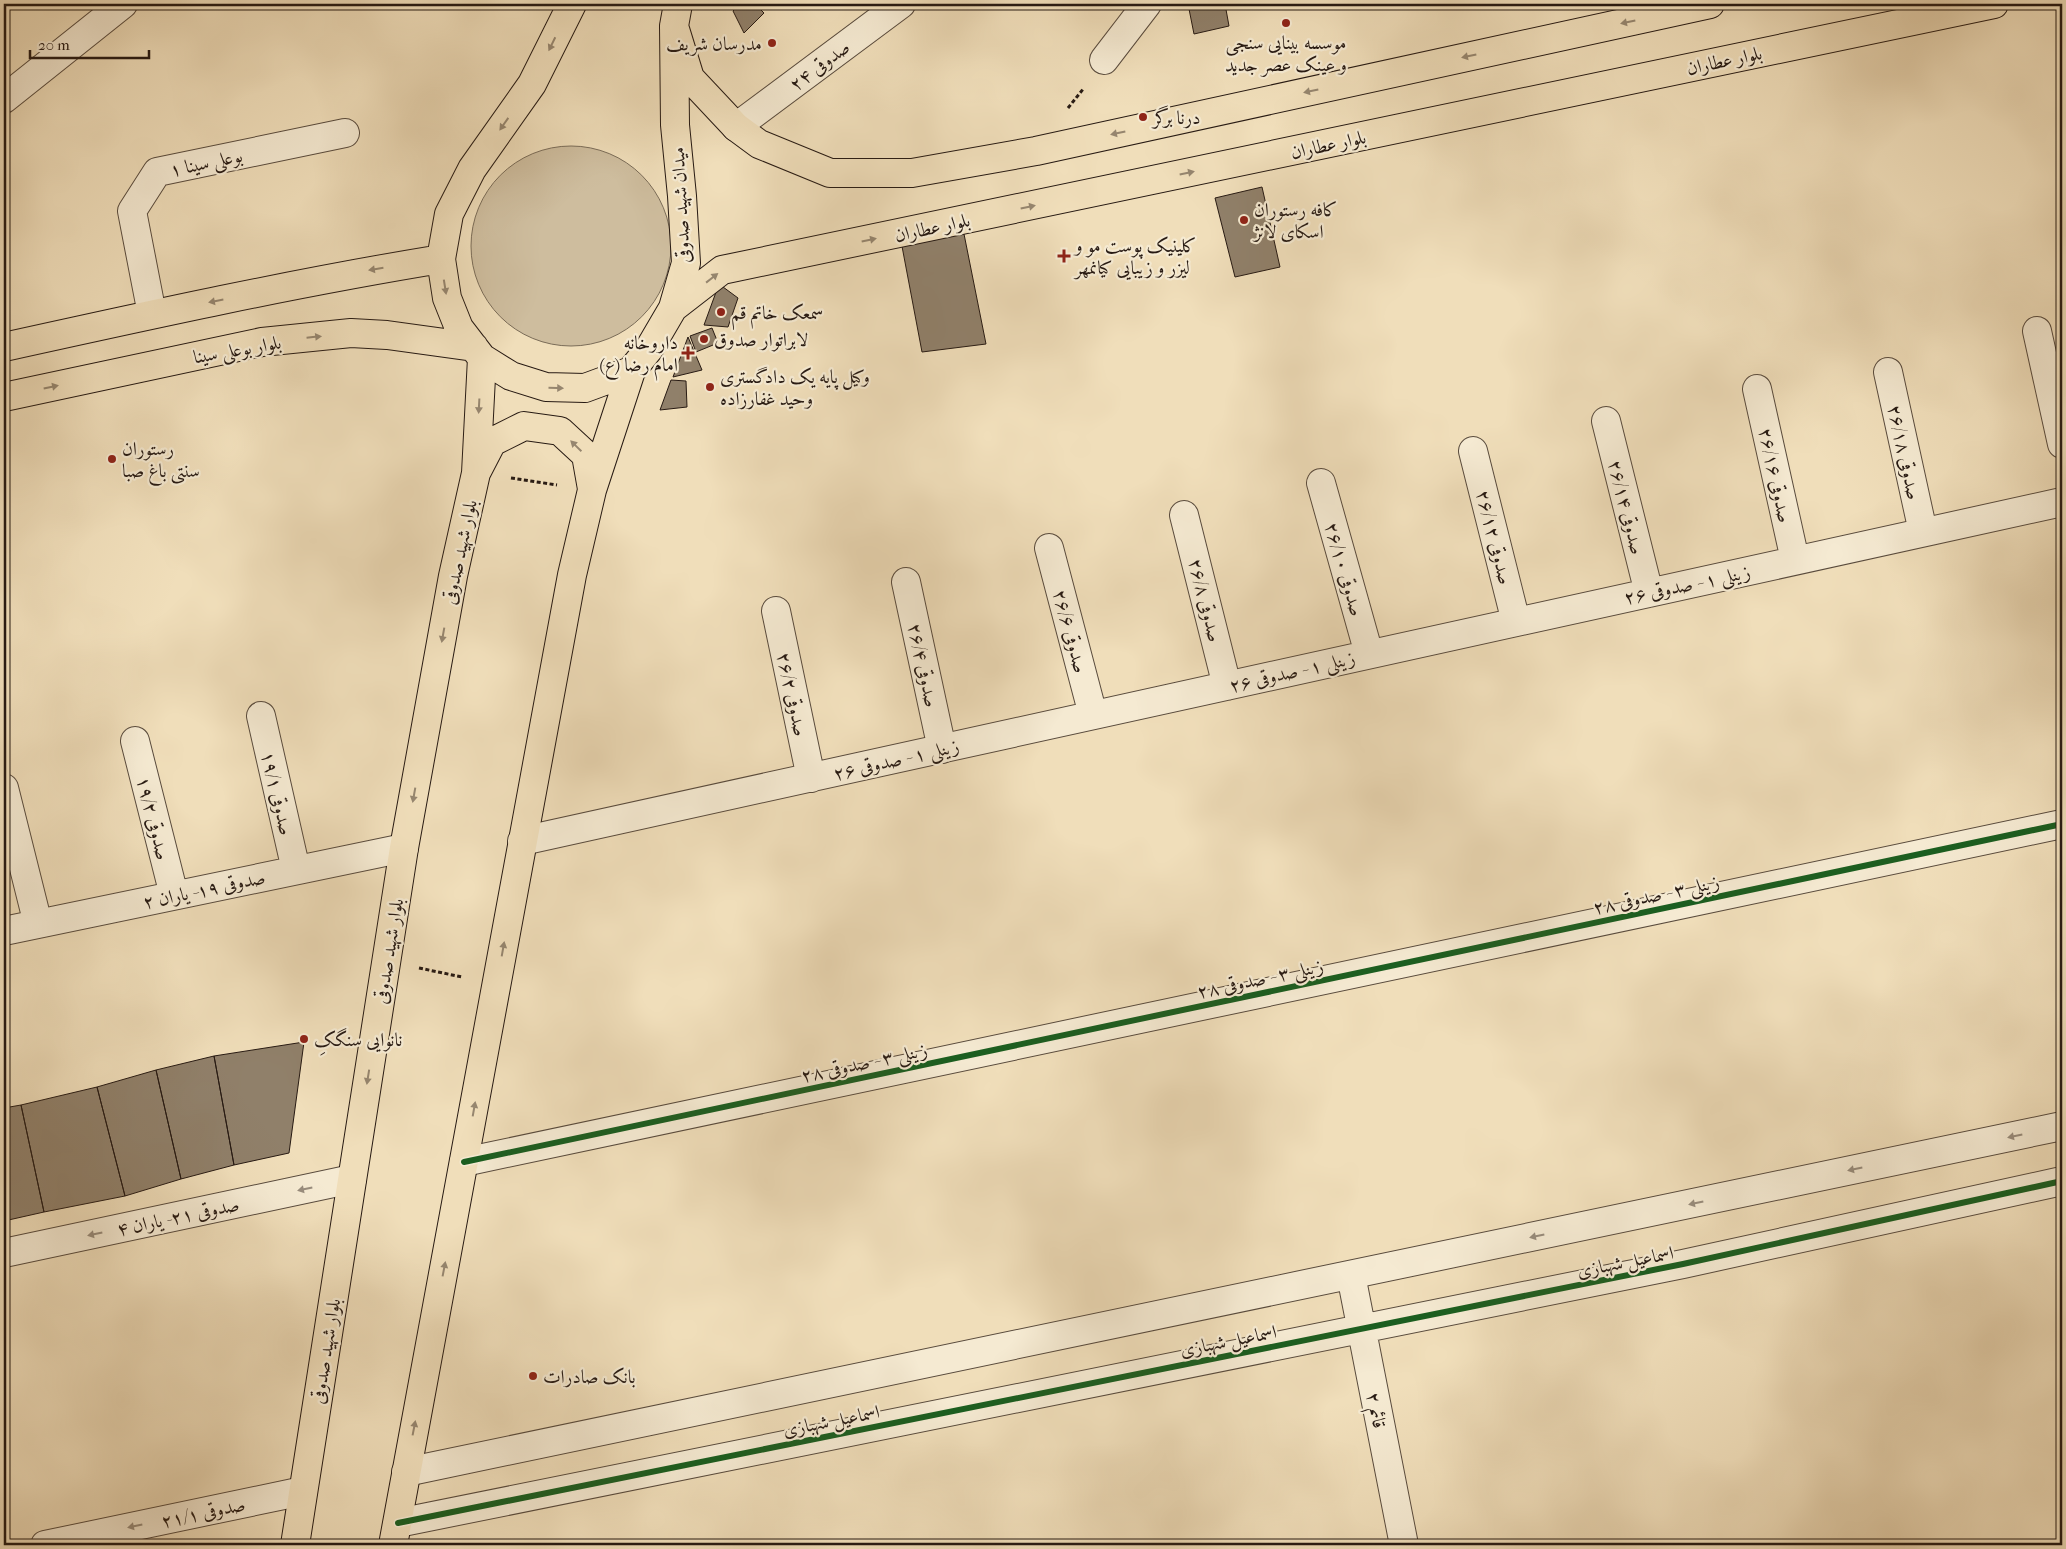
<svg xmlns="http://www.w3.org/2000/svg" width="2066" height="1549" font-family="'IM FELL French Canon',Amiri,serif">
<rect width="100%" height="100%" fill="#f0deba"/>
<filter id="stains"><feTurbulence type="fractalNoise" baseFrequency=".004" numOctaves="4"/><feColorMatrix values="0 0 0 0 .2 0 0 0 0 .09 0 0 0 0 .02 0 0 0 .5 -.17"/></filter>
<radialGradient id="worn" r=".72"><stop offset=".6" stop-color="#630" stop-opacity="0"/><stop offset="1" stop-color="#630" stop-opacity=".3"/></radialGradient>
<path fill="#cebd9e" stroke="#7a6c58" d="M471 246a100 100 0 1 1 200 0a100 100 0 1 1-200 0Z"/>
<path fill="#90806a" stroke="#271a13" d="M740,4H755L764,13L744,33L733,11Z
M1188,4H1225L1229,26L1194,34Z
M1262,187L1280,267L1235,277L1215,198Z
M963,229L986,344L922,352L901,241Z
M719,284L738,298L728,327L704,325Z
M712,328L718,343L696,352L690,336Z
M688,337L702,370L673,377Z
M671,380L686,381L687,407L660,410Z
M304,1042L289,1153L234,1165L214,1056Z
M214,1056L234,1165L181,1179L156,1070Z
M156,1070L181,1179L125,1196L97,1087Z
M97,1087L125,1196L44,1212L21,1105Z
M21,1105L44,1212L4,1221V1108Z"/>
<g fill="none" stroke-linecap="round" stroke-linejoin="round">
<g stroke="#594b3d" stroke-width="30">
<path id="minor" d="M1104,60L1147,4
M4,99L123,4
M736,127L901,4
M152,314L132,211L157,172L345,133
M2037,331L2062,444
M1888,372L1923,532
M1757,389L1795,560
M1606,421L1649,593
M1473,451L1516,622
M1321,483L1369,654
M1184,515L1227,686
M1049,548L1093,715
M906,582L942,749
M776,611L811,778
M261,716L296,870
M135,741L174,895
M4,788L38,924
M522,841L2062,502
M4,931L404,848
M464,1162L2062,824
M4,1253L352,1179
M1351,1275L1404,1545
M406,1472L2062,1126
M398,1523L1683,1264L2062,1181
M45,1545L303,1491"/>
</g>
<g stroke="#271a13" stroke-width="30">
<path id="major" d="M572,4L532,84L472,169L449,214L441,259L447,298L459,328L482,358L511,376L546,387L585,388L631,371L649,349L673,308L686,263L682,196L675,125L674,26L678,4
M674,26L690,78L736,127L759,144L830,173H912L1036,151L1710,4
M673,308L722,270L1994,4
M4,347C149,315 294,283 441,259
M4,397L262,342L351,333L387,335L474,347
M477,471L492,442L524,426L560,431L586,455L592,489
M295,1545L404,848L453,576L476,473L482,358
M393,1545L572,575L592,490L631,371"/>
</g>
<path stroke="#271a13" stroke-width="3" stroke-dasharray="4 2.5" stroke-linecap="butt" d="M1068,108L1084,88
M511,478L557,485
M419,968L462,977"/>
<use href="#minor" stroke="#f5ead2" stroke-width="28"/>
<use href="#major" stroke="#f0deba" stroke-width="28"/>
<g stroke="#f5ead2" stroke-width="9">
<path id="cycleway" d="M464,1162L2062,824
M398,1523L1683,1264L2062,1181"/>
</g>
<use href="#cycleway" stroke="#1b5e20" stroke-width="6"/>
</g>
<defs><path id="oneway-solid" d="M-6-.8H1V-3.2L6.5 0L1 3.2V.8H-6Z" transform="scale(1.25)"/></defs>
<g fill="#96866f">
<use href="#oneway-solid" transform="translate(1628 22) rotate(168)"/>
<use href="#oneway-solid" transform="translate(552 44) rotate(116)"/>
<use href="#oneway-solid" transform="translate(1469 56) rotate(168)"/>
<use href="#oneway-solid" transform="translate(1311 91) rotate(168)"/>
<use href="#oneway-solid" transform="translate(504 124) rotate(125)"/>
<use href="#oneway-solid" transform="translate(1118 133) rotate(168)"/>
<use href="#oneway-solid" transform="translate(1187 173) rotate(-12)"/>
<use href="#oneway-solid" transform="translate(1028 207) rotate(-12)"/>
<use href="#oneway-solid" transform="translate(869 240) rotate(-12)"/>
<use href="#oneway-solid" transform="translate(376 269) rotate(171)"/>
<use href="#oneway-solid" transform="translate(712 278) rotate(-38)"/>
<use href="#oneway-solid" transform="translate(445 287) rotate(81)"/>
<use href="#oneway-solid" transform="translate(216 301) rotate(169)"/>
<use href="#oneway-solid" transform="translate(314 337) rotate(-6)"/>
<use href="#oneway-solid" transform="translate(51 387) rotate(-12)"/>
<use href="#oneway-solid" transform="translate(556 388) rotate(1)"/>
<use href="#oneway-solid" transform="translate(479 406) rotate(93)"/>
<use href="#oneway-solid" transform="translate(576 446) rotate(-136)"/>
<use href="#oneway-solid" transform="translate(443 635) rotate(100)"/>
<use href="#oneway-solid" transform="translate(414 795) rotate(100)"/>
<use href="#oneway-solid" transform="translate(503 949) rotate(-80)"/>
<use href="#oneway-solid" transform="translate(368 1077) rotate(99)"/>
<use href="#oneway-solid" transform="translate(474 1109) rotate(-80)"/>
<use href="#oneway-solid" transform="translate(444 1269) rotate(-79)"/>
<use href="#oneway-solid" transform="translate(414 1428) rotate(-79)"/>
</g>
<g fill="#988c7c">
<use href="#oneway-solid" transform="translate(2015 1136) rotate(168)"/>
<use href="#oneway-solid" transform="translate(1855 1169) rotate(168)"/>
<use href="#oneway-solid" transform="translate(305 1189) rotate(168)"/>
<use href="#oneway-solid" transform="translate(1696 1203) rotate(168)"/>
<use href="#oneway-solid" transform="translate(95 1234) rotate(168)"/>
<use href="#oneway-solid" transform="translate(1537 1236) rotate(168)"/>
<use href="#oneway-solid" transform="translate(135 1526) rotate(168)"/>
</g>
<g fill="#8f2418" stroke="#f5ead2" stroke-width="2">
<circle cx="1286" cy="23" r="5"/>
<circle cx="772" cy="43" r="5"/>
<circle cx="1143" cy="117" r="5"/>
<circle cx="1244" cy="220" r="5"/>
<path d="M1061.5 248.5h5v5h5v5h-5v5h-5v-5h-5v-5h5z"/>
<circle cx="721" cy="312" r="5"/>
<circle cx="704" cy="339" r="5"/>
<path d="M685.5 345.5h5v5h5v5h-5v5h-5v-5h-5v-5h5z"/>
<circle cx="710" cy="387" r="5"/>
<circle cx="112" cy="459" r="5"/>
<circle cx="304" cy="1039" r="5"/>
<circle cx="533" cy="1376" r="5"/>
</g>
<g text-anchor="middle" stroke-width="4.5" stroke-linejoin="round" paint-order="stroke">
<g font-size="19" fill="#271a13" stroke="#f5ead2" text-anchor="start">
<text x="1286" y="49" text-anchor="middle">موسسه بینایی سنجی<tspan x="1286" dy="22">و عینک عصر جدید</tspan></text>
<text x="762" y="50" text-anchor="end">مدرسان شریف</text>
<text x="1153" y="124">درنا برگر</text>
<text x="1254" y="216">کافه رستوران<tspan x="1254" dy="22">اسکای لانژ</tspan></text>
<text x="1075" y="252">کلینیک پوست مو و<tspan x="1075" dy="22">لیزر و زیبایی کیانمهر</tspan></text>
<text x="731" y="319">سمعک خاتم قم</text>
<text x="714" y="346">لابراتوار صدوق</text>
<text x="678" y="349" text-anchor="end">داروخانه<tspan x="678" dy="22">امام رضا (ع)</tspan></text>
<text x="720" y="383">وکیل پایه یک دادگستری<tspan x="720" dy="22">وحید غفارزاده</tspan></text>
<text x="122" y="455">رستوران<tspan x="122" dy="22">سنتی باغ صبا</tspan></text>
<text x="314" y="1046">نانوایی سنگکِ</text>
<text x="543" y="1383">بانک صادرات</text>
</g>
<g font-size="19" fill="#271a13" stroke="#f5ead2">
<text transform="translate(1724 60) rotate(-12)" y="7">بلوار عطاران</text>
<text transform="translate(819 65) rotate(-37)" y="7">صدوقی ۲۴</text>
<text transform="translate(1328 144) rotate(-12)" y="7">بلوار عطاران</text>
<text transform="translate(206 162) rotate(-12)" y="7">بوعلی سینا ۱</text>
<text transform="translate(680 205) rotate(-93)" y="7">میدان شهید صدوقی</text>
<text transform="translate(932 227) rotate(-12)" y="7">بلوار عطاران</text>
<text transform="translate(237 349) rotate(-10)" y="7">بلوار بوعلی سینا</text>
<text transform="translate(1905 452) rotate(78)" y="7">صدوقی ۲۶/۱۸</text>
<text transform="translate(1776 475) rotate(78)" y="7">صدوقی ۲۶/۱۶</text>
<text transform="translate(1627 507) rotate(76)" y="7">صدوقی ۲۶/۱۴</text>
<text transform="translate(1495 537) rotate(76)" y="7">صدوقی ۲۶/۱۲</text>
<text transform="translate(459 552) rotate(-78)" y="7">بلوار شهید صدوقی</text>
<text transform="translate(1345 569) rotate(74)" y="7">صدوقی ۲۶/۱۰</text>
<text transform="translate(1687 584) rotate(-12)" y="7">زینلی ۱ - صدوقی ۲۶</text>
<text transform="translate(1206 600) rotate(76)" y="7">صدوقی ۲۶/۸</text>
<text transform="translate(1071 631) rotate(75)" y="7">صدوقی ۲۶/۶</text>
<text transform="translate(924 665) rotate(78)" y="7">صدوقی ۲۶/۴</text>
<text transform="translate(1292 671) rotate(-13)" y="7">زینلی ۱ - صدوقی ۲۶</text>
<text transform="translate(793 694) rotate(78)" y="7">صدوقی ۲۶/۲</text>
<text transform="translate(896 759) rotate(-13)" y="7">زینلی ۱ - صدوقی ۲۶</text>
<text transform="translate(278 793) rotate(77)" y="7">صدوقی ۱۹/۱</text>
<text transform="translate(154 818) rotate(76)" y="7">صدوقی ۱۹/۲</text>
<text transform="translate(204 889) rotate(-12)" y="7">صدوقی ۱۹- یاران ۲</text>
<text transform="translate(1656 894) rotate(-12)" y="7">زینلی ۳ - صدوقی ۲۸</text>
<text transform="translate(388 951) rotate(-81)" y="7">بلوار شهید صدوقی</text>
<text transform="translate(1260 978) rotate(-12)" y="7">زینلی ۳ - صدوقی ۲۸</text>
<text transform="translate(864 1062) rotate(-12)" y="7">زینلی ۳ - صدوقی ۲۸</text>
<text transform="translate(178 1216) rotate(-12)" y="7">صدوقی ۲۱- یاران ۴</text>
<text transform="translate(1625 1261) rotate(-11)" y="7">اسماعیل شهبازی</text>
<text transform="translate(1228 1340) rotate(-11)" y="7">اسماعیل شهبازی</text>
<text transform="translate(325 1351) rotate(-81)" y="7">بلوار شهید صدوقی</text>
<text transform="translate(1377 1410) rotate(79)" y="7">قائم ۲</text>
<text transform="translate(831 1420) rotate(-11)" y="7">اسماعیل شهبازی</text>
<text transform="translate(203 1512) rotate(-12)" y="7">صدوقی ۲۱/۱</text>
</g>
</g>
<rect width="2066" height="1549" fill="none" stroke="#f0deba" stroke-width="20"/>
<rect x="5" y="5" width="2056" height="1539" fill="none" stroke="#271a13" stroke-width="2.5"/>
<rect x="10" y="10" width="2046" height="1529" fill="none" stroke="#271a13"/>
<path d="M30 50v8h119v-8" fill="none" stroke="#271a13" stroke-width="2.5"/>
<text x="38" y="50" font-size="15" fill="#271a13" stroke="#f5ead2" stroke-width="4" paint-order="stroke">20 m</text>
<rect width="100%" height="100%" filter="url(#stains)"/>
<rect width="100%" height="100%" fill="url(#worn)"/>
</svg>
